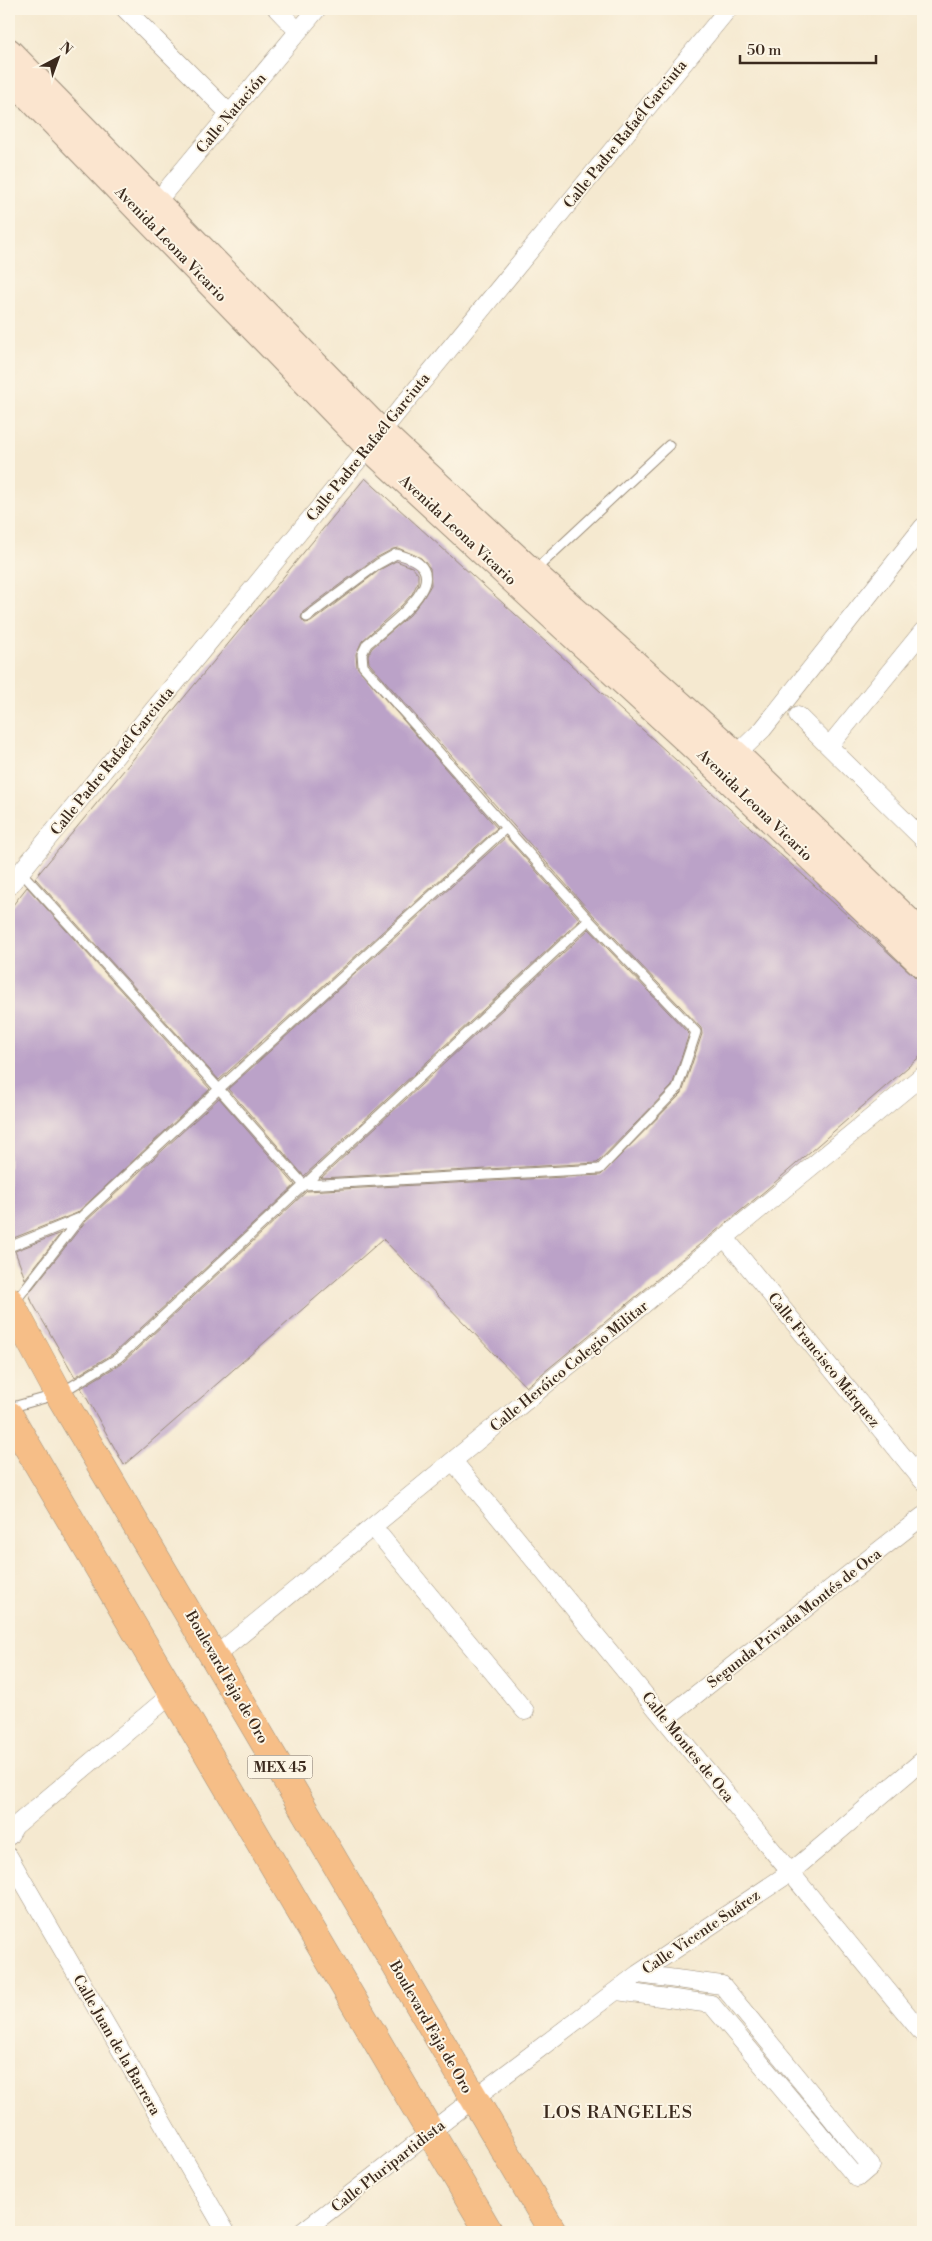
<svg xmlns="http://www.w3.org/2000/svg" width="932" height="2241" font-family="'Libre Bodoni',serif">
<rect width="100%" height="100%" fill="#fcf5e5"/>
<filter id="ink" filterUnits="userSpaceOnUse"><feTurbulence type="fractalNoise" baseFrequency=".02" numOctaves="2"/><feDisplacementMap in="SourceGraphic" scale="10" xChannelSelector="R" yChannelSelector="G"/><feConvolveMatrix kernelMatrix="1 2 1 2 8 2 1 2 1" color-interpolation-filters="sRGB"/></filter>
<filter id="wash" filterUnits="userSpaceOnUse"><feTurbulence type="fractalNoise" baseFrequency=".0096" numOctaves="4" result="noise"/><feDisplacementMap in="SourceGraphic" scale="20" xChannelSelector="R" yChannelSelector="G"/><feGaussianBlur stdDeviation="1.12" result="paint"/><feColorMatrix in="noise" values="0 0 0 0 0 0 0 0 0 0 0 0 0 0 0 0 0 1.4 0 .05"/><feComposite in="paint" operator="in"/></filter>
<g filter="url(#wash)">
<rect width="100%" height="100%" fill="#f5e9d0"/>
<g id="blocks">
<path fill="#bba2c8" d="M365,478L923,984V1054L766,1190L526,1387L383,1239L124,1465L81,1388L122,1363L307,1191L601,1175L682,1093L702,1034L701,1028L594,916L369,663L368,655L372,648L410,615L422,600L431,585L430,568L421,558L398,548L393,549L374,559L303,612L301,618L305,623L311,622L381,569L396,561L412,567L418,574V582L412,594L401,606L362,641L356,654L357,667L497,828L219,1080L35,878Z
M506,837L580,920L304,1176L228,1089Z
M27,887L210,1089L77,1213L11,1239L9,1231V910Z
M589,929L689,1034L672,1086L597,1163L321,1178Z
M219,1098L295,1185L114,1353L75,1377L32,1302L29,1293L85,1222Z
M61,1233L25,1279L15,1251Z"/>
</g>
</g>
<g filter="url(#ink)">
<use href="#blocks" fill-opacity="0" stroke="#988a77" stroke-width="1"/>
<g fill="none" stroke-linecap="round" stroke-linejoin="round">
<g stroke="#988a77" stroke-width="11">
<path id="lane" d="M535,570L669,445
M307,617L378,564L396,554C467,570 391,623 367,644L362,654L363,666L506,828
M304,1185L219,1089L506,828L589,920
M9,1247L80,1218
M14,1303L80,1218L219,1089L21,872
M9,1408L59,1394L118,1358L589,920L696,1032L677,1089L600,1169L304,1185"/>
</g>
<g stroke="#988a77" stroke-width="19">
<path id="street" d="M125,9L230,114
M277,9L298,31
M149,211L317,9
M798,716L923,839
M830,745L923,631
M729,762L763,729L923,527
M9,886L728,9
M725,1238L923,1481
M453,1461L923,2034
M373,1527L525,1711
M215,1656L923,1075
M665,1719L923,1516
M9,1836L15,1826L172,1694
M9,1857L226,2232
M617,1991L711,2004L857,2178L871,2166L722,1985L638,1974
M302,2232L473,2099L638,1974L791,1872L923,1760"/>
</g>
<g stroke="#988a77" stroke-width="27">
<path id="secondary" d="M9,51L381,431L533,572L737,754L923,934
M9,77L368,447L719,771L923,966"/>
</g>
<g stroke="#988a77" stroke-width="29">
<path id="primary" d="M9,1301L59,1394L553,2232
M9,1415L489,2232"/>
</g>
<use href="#lane" stroke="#fff" stroke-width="9"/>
<use href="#street" stroke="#fff" stroke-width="18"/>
<use href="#secondary" stroke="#fbe5cf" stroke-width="25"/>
<use href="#primary" stroke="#f6be87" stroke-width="28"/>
</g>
</g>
<g text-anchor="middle" stroke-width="4" stroke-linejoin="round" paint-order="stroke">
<rect fill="#fcf5e5" stroke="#75675a" stroke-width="1" x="247.5" y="1755.5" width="65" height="23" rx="4"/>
<g font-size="14" font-weight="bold" fill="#3b2a1e">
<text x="280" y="1772">MEX 45</text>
</g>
<g font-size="15" fill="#3b2a1e" stroke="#fcf5e5">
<text transform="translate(231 113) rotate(-50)" y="5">Calle Natación</text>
<text transform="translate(625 134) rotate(-51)" y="5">Calle Padre Rafaél Garciuta</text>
<text transform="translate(171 244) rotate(46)" y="5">Avenida Leona Vicario</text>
<text transform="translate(368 447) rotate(-51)" y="5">Calle Padre Rafaél Garciuta</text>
<text transform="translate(458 530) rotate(43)" y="5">Avenida Leona Vicario</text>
<text transform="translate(112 761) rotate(-51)" y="5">Calle Padre Rafaél Garciuta</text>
<text transform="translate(755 805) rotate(44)" y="5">Avenida Leona Vicario</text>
<text transform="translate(824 1360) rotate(51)" y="5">Calle Francisco Márquez</text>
<text transform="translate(569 1366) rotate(-39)" y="5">Calle Heróico Colegio Militar</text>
<text transform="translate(794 1618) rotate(-38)" y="5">Segunda Privada Montés de Oca</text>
<text transform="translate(227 1677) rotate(60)" y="5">Boulevard Faja de Oro</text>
<text transform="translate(688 1747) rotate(51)" y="5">Calle Montes de Oca</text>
<text transform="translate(701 1932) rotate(-34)" y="5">Calle Vicente Suárez</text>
<text transform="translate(431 2027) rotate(60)" y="5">Boulevard Faja de Oro</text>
<text transform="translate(117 2045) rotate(60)" y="5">Calle Juan de la Barrera</text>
<text transform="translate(388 2166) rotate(-38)" y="5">Calle Pluripartidista</text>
</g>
<g font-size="18" letter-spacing="1" fill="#3b2a1e" stroke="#fcf5e5">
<text x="618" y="2118">LOS RANGELES</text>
</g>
</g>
<rect width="932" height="2241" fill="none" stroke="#fcf5e5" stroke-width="30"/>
<g transform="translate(58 58) rotate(41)" stroke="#fcf5e5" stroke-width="4" paint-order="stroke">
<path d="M0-4L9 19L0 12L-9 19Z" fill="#3b2a1e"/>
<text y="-8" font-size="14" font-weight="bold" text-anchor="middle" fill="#3b2a1e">N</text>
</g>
<path d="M740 55v8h136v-8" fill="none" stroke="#3b2a1e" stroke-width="2.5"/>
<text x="747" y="55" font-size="15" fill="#3b2a1e" stroke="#fcf5e5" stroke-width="4" paint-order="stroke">50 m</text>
</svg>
